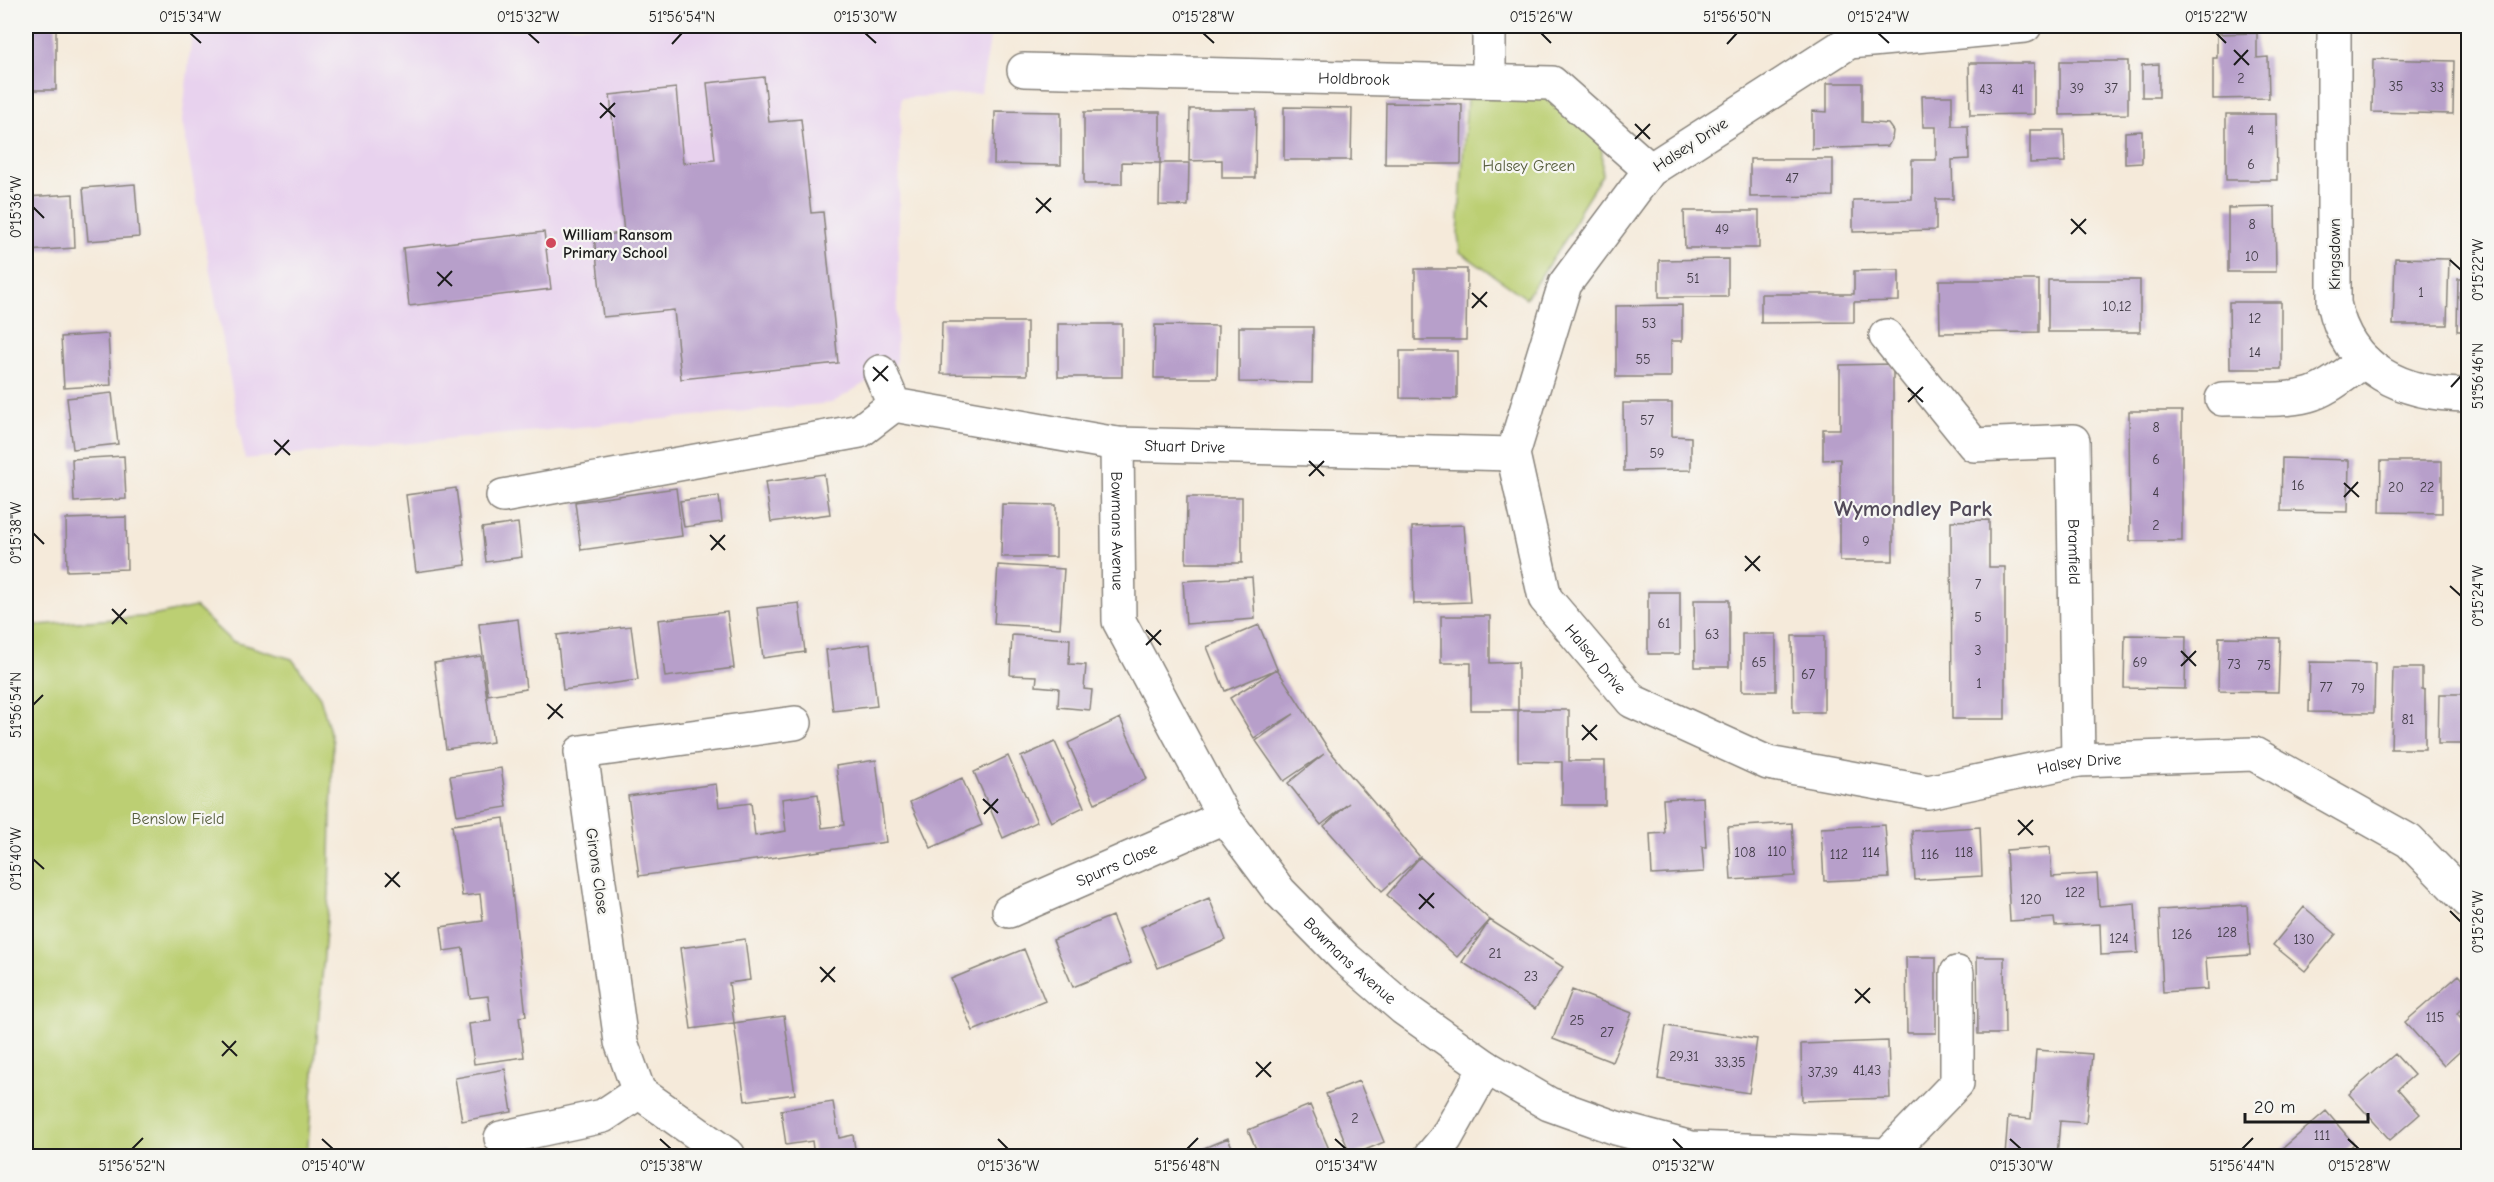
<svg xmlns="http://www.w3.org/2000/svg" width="2494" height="1182" font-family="'Comic Neue',sans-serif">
<rect width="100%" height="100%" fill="#f6f6f2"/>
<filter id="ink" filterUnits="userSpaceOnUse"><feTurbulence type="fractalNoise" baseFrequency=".0167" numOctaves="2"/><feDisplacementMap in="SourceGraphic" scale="12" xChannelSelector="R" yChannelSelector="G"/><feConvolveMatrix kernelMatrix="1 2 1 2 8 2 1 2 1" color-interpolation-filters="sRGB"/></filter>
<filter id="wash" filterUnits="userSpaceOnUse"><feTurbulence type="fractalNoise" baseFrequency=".008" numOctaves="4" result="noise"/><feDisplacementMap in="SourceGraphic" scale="24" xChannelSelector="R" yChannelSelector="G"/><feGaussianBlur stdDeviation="1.35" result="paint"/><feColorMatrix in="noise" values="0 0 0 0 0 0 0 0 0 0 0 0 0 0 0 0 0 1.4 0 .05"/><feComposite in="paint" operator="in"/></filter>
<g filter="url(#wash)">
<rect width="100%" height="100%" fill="#f5eada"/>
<path fill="#e8d2ee" d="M193,26H992L981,93L901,98L896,364L832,403L245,459L182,121Z"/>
<path fill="#bccf73" stroke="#6c7648" stroke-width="1.5" d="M1496,89L1544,93L1597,134L1602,150V175L1581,208L1571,231L1526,298L1460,252L1458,234L1467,98Z
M195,607L231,641L292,659L320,697L333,742L329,895L307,1156H26V626L152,616Z"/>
<g id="blocks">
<path fill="#b79fca" d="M26,26H56V90H26Z
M2257,33V58L2268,57L2269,98L2213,99V58H2217V34Z
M2373,59L2454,61L2453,114L2372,112Z
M2060,61H2128V114L2060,115Z
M1969,63H2034V114L1970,115Z
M2159,64V97H2142V65Z
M764,77L769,122L801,119L811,213L823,212L838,363L681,379L674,310L603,317L594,236L624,233L610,95L676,88L683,163L715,160L707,83Z
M1827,83H1862V122L1888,124L1893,131L1892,139L1888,146L1812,149V111L1827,112Z
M1922,96H1952V126H1968L1969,159L1952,160L1953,199H1936V230L1853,232V200L1912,199V160H1936V127H1923Z
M1386,103L1462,104L1461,164H1385Z
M1284,107L1352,108L1351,160H1284Z
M1190,109H1256L1255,178H1222V160L1189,161Z
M995,111L1061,112V165L994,164Z
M1084,112H1160V163L1122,162V184H1084Z
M2226,114H2276L2277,180H2226Z
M2030,130H2064L2065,162L2030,163Z
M2142,131V163L2125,164V132Z
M1750,159H1833V196L1750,197Z
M1160,163H1189L1188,206L1159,205Z
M135,184L139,237L88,241L83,188Z
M73,194L75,248L26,251V197Z
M2275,207L2276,272H2228V208Z
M1684,211H1759V248H1685Z
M544,232L551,289L409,306L403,248Z
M2395,258L2449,259L2447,325H2393Z
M1728,259V297H1659V260Z
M1415,269H1467L1466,340H1415Z
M1899,270V301L1854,302V322L1761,323V294H1854V271Z
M2458,279H2468V331H2457Z
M1939,280H2039V332L1940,333Z
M2048,280H2140V332H2048Z
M2229,302H2281V369H2230Z
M1682,305V341H1671V377H1616V306Z
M942,322H1027V375L941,374Z
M1058,324H1122V377H1058Z
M1155,325L1218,326L1217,378H1154Z
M1239,327H1313L1312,383L1239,382Z
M108,334L111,385L64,388L61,337Z
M1400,351H1457V399L1400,398Z
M1893,364V561H1840V459L1823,460V429H1840V365Z
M112,393L118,444L73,449L67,398Z
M1623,403H1672V436L1691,437V470L1624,471Z
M2129,411H2182V541H2130Z
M124,456L126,499L74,502L72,459Z
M2282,458L2349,460L2348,512L2281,511Z
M2381,461H2442V513L2380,512Z
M824,474L830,514L771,522L765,482Z
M456,488L466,565L416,572L406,495Z
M676,488L682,536L581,550L575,502Z
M719,496L722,522L684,527L680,501Z
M1187,497H1242V563H1186Z
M1002,504L1056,505V557H1001Z
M126,517L127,569L67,571L66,519Z
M1989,520V567H2005V719H1952L1951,521Z
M518,523L522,557L486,562L482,528Z
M1464,525L1470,602L1414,604L1412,527Z
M998,565L1064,569L1060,628L994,624Z
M1252,577L1255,619L1186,624L1183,581Z
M1648,592H1680V654H1648Z
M1694,600H1729V667H1695Z
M799,603L805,652L763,658L757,608Z
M727,612L734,668L665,677L658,620Z
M1441,616H1490V663L1518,662V710H1471V663H1441Z
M518,619L526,689L488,695L479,624Z
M1259,625L1277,669L1329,750L1420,857L1382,891L1324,826L1349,803L1321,825L1288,783L1324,754L1284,781L1256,741L1294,714L1254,738L1230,698L1277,669L1225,691L1207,647Z
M631,626L638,680L563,690L557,635Z
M1742,634H1776V691H1742Z
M1012,635L1070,639L1069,664L1086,665L1084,689L1092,690L1090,710L1058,707L1059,688L1036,686L1037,676L1010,675Z
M2125,635L2186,636L2185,689L2124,688Z
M1792,636H1824V712H1793Z
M2219,637L2280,638L2278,692L2218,691Z
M870,644L877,706L833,711L826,650Z
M481,656L493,742L446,749L434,663Z
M2310,662L2375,663L2374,713L2309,712Z
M2393,668H2422V689L2425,690V749H2391Z
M2439,694H2468V744H2438Z
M1518,710H1569V761H1605V805H1562V762L1518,761Z
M1120,718L1147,779L1095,803L1068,743Z
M1055,742L1084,807L1051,822L1021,757Z
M1008,756L1037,822L1003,838L974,772Z
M876,760L886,842L639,876L628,796L716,784L719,807L751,803L755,836L786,831L782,799L818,794L822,828L844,825L836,766Z
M501,768L507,807L457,815L450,776Z
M962,778L982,825L931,848L910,802Z
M1703,797L1706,847H1702L1704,872L1652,875L1650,834L1665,833L1663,799Z
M504,818L526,1016L519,1017L524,1057L474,1064L469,1024L491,1021L488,996L470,998L463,948L444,951L441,927L483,921L480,894L462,896L452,825Z
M1792,823L1795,876L1731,880L1728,827Z
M1885,825L1889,878L1824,881L1821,828Z
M1980,827L1982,876L1915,880L1912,831Z
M2050,847L2052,877L2097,874L2099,906L2135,903L2138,953L2101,955L2100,924L2055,926L2054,918L2010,921L2006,850Z
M1420,857L1490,920L1457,957L1387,895Z
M1209,898L1226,940L1158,968L1141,927Z
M2247,905L2250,955L2206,958L2208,989L2163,992L2159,910Z
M2304,907L2336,934L2305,971L2273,945Z
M1112,916L1131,963L1073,987L1053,940Z
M1490,920L1563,967L1535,1009L1462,962Z
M745,939L750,980L729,983L734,1023L691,1029L680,948Z
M1024,949L1045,1001L973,1031L951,979Z
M1906,957H1936V1033H1907Z
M1977,957H2004L2005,1034H1978Z
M2459,975L2468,985V1003L2457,1013L2468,1027V1044L2444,1066L2405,1022Z
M1572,990L1632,1013L1612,1062L1553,1039Z
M784,1016L795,1094L745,1101L734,1023Z
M1666,1026L1757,1039L1749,1093L1658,1079Z
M1888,1041L1890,1098L1802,1101L1801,1044Z
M2036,1050L2092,1054L2086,1123L2060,1121L2057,1156H2005L2008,1117L2031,1119Z
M2395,1054L2414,1075L2398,1089L2420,1114L2390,1140L2349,1094Z
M505,1069L512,1112L462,1121L455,1078Z
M1359,1081L1384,1142L1351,1156L1326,1094Z
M833,1102L839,1138L853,1135L856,1156H814L812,1141L786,1145L781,1110Z
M1310,1105L1332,1156H1259L1248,1130Z
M2326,1111L2354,1144L2340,1156H2279L2276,1154Z
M1228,1138L1236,1156H1185Z
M444,1151L445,1156H415V1155Z"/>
</g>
</g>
<g filter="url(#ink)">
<use href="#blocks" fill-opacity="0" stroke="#88837b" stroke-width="1.5"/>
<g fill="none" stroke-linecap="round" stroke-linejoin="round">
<g stroke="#88837b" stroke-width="36">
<g id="minor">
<path id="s1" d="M2025,26L1849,42L1650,170L1565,284L1513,454L1545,598L1632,701L1768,763L1928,792L2078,760L2254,754L2409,841L2468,901"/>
<path d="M2334,26V303C2348,371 2404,395 2468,395"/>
<path id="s2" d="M1024,70L1552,83L1650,170"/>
<path d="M1489,81V26"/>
<path id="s3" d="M1886,336L1974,445L2073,441L2078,760"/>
<path id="s4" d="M880,372L894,405L1117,444L1513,454"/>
<path d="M2222,399C2250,398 2281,402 2308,395C2328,390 2347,372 2365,361"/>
<path id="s5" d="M1117,444L1119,621L1224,817L1280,892L1344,957L1403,1008L1486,1067L1549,1104L1616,1128L1691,1148L1887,1155L1957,1083V973"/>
<path d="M503,496L860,431L894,405"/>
<path id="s6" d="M1009,911L1224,817"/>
<path d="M501,1138L603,1116L639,1092"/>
<path d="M729,1156L639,1092L621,1042L581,752L795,723"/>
<path d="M1431,1156L1446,1138L1486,1067"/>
</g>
</g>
<use href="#minor" stroke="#fff" stroke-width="33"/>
</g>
</g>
<path fill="none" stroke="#1c1c1c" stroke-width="2" d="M190,33L201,43M528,33L539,43M865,33L876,43M1203,33L1214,43M1541,33L1551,43M1878,33L1889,43M2216,33L2226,43M672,44L682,33M1727,44L1737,33M2234,50L2249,65M2234,65L2248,50M600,103L615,117M600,118L615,103M1635,124L1650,139M1635,139L1650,124M1036,198L1051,212M33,207L44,218M1036,213L1051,198M2071,219L2086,234M2071,234L2086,219M2450,260L2461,270M437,272L452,286M438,286L452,271M1472,293L1487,307M1472,308L1487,292M873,367L888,381M873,381L888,366M2451,387L2461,376M1908,388L1923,402M1908,402L1923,387M274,440L290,455M275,455L289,440M1309,461L1324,476M1309,476L1324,461M2344,483L2359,497M2344,497L2358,482M33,533L44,544M710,535L725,550M711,550L725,535M1745,556L1760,571M1745,571L1760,556M2450,586L2461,596M112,609L127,624M112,624L126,609M1146,630L1161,645M1146,645L1161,630M2181,651L2196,666M2181,666L2196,651M547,704L563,718M33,705L43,695M548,719L562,704M1582,725L1597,740M1582,740L1597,725M983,799L998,813M984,814L998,799M2018,820L2033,835M2018,835L2033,820M33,859L44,869M385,873L400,887M385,887L399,872M1419,894L1434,908M1419,909L1434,893M2450,911L2461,922M820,967L835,982M821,982L835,967M1855,989L1870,1003M1855,1003L1870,988M222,1041L237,1056M222,1056L236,1041M1256,1062L1271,1077M1256,1077L1271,1062M322,1139L333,1149M660,1139L671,1149M998,1139L1008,1149M1335,1139L1346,1149M1673,1139L1683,1149M2010,1139L2021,1149M2348,1139L2359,1149M132,1149L143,1138M1187,1149L1198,1138M2242,1149L2253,1138"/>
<circle fill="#d1495b" stroke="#f6f6f2" stroke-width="2" cx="551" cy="243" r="6"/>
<g text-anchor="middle" stroke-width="4.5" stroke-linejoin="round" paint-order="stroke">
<g font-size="14" fill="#433d48">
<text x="2241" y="83">2</text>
<text x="2396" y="91">35</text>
<text x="2437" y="92">33</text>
<text x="2077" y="93">39</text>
<text x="2111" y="93">37</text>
<text x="1986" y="94">43</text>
<text x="2018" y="94">41</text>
<text x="2251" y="135">4</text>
<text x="2251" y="169">6</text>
<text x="1792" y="183">47</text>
<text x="2252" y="229">8</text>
<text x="1722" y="234">49</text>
<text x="2252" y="261">10</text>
<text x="1693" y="283">51</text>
<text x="2421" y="297">1</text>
<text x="2117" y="311">10,12</text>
<text x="2255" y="323">12</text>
<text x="1649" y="328">53</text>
<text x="2255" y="357">14</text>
<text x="1643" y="364">55</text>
<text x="1647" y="425">57</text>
<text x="2156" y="432">8</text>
<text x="1657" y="458">59</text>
<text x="2156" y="464">6</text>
<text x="2298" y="490">16</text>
<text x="2396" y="492">20</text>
<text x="2427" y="492">22</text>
<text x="2156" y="497">4</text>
<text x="2156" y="530">2</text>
<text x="1866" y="546">9</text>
<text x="1978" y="589">7</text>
<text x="1978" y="622">5</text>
<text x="1664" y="628">61</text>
<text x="1712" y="639">63</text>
<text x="1978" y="655">3</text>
<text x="1759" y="667">65</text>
<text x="2140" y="667">69</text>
<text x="2234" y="669">73</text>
<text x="2264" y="670">75</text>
<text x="1808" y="679">67</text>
<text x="1979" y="688">1</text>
<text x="2326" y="692">77</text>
<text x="2358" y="693">79</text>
<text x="2408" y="724">81</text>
<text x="1777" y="856">110</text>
<text x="1745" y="857">108</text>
<text x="1871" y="857">114</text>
<text x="1964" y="857">118</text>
<text x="1839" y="859">112</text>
<text x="1930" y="859">116</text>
<text x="2075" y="897">122</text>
<text x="2031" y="904">120</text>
<text x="2227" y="937">128</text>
<text x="2182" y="939">126</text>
<text x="2119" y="943">124</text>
<text x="2304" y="944">130</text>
<text x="1495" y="958">21</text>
<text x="1531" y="981">23</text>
<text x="2435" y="1022">115</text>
<text x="1577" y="1025">25</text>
<text x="1607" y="1037">27</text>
<text x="1684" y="1061">29,31</text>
<text x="1730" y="1067">33,35</text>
<text x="1867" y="1075">41,43</text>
<text x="1823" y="1077">37,39</text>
<text x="1355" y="1123">2</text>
<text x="2322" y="1140">111</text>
</g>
<g font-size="16" fill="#1c1c1c" stroke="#f6f6f2">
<text dy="6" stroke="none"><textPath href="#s2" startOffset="330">Holdbrook</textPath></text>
<text transform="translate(1690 144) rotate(-33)" y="6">Halsey Drive</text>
<text transform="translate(2334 254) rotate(-90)" y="6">Kingsdown</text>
<text dy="6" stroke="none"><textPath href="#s4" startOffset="330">Stuart Drive</textPath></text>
<text dy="6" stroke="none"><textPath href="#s5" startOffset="87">Bowmans Avenue</textPath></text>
<text dy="6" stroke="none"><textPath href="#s3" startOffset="350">Bramfield</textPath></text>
<text dy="6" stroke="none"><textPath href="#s1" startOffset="960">Halsey Drive</textPath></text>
<text dy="6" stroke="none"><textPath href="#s1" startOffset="1482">Halsey Drive</textPath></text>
<text dy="6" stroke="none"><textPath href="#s6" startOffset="117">Spurrs Close</textPath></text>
<text transform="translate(598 871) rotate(82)" y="6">Girons Close</text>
<text dy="6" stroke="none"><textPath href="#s5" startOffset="591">Bowmans Avenue</textPath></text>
</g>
<g font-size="16" fill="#545b3a" stroke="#f6f6f2">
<text x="1529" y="171">Halsey Green</text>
<text x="178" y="824">Benslow Field</text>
</g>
<g font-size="16" font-weight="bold" fill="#1c1c1c" stroke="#f6f6f2" text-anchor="start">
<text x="563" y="240">William Ransom<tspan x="563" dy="18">Primary School</tspan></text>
</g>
<g font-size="22" font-weight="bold" fill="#524a59" stroke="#f6f6f2">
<text x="1913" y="516">Wymondley Park</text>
</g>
</g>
<rect width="2494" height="1182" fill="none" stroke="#f6f6f2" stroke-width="66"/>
<path d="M2245 1113v9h123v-9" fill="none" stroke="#1c1c1c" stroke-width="3"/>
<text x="2254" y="1113" font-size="18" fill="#1c1c1c" stroke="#f6f6f2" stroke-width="4.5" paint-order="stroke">20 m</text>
<rect x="33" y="33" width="2428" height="1116" fill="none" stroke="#1c1c1c" stroke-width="2"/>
<g font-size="15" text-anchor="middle" fill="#1c1c1c">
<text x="190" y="22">0°15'34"W</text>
<text x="528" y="22">0°15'32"W</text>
<text x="682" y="22">51°56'54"N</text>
<text x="865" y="22">0°15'30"W</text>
<text x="1203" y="22">0°15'28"W</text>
<text x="1541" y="22">0°15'26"W</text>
<text x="1737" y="22">51°56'50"N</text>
<text x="1878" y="22">0°15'24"W</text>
<text x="2216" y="22">0°15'22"W</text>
<text transform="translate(16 207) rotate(-90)" y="5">0°15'36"W</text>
<text transform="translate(2478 270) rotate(-90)" y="5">0°15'22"W</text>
<text transform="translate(2478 376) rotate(-90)" y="5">51°56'46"N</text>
<text transform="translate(16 533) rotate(-90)" y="5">0°15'38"W</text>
<text transform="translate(2478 596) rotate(-90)" y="5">0°15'24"W</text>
<text transform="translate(16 705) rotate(-90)" y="5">51°56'54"N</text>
<text transform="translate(16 859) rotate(-90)" y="5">0°15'40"W</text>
<text transform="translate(2478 922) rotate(-90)" y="5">0°15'26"W</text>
<text x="132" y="1171">51°56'52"N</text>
<text x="333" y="1171">0°15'40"W</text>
<text x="671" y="1171">0°15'38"W</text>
<text x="1008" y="1171">0°15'36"W</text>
<text x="1187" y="1171">51°56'48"N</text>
<text x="1346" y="1171">0°15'34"W</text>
<text x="1683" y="1171">0°15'32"W</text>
<text x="2021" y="1171">0°15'30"W</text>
<text x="2242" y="1171">51°56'44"N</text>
<text x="2359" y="1171">0°15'28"W</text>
</g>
</svg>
